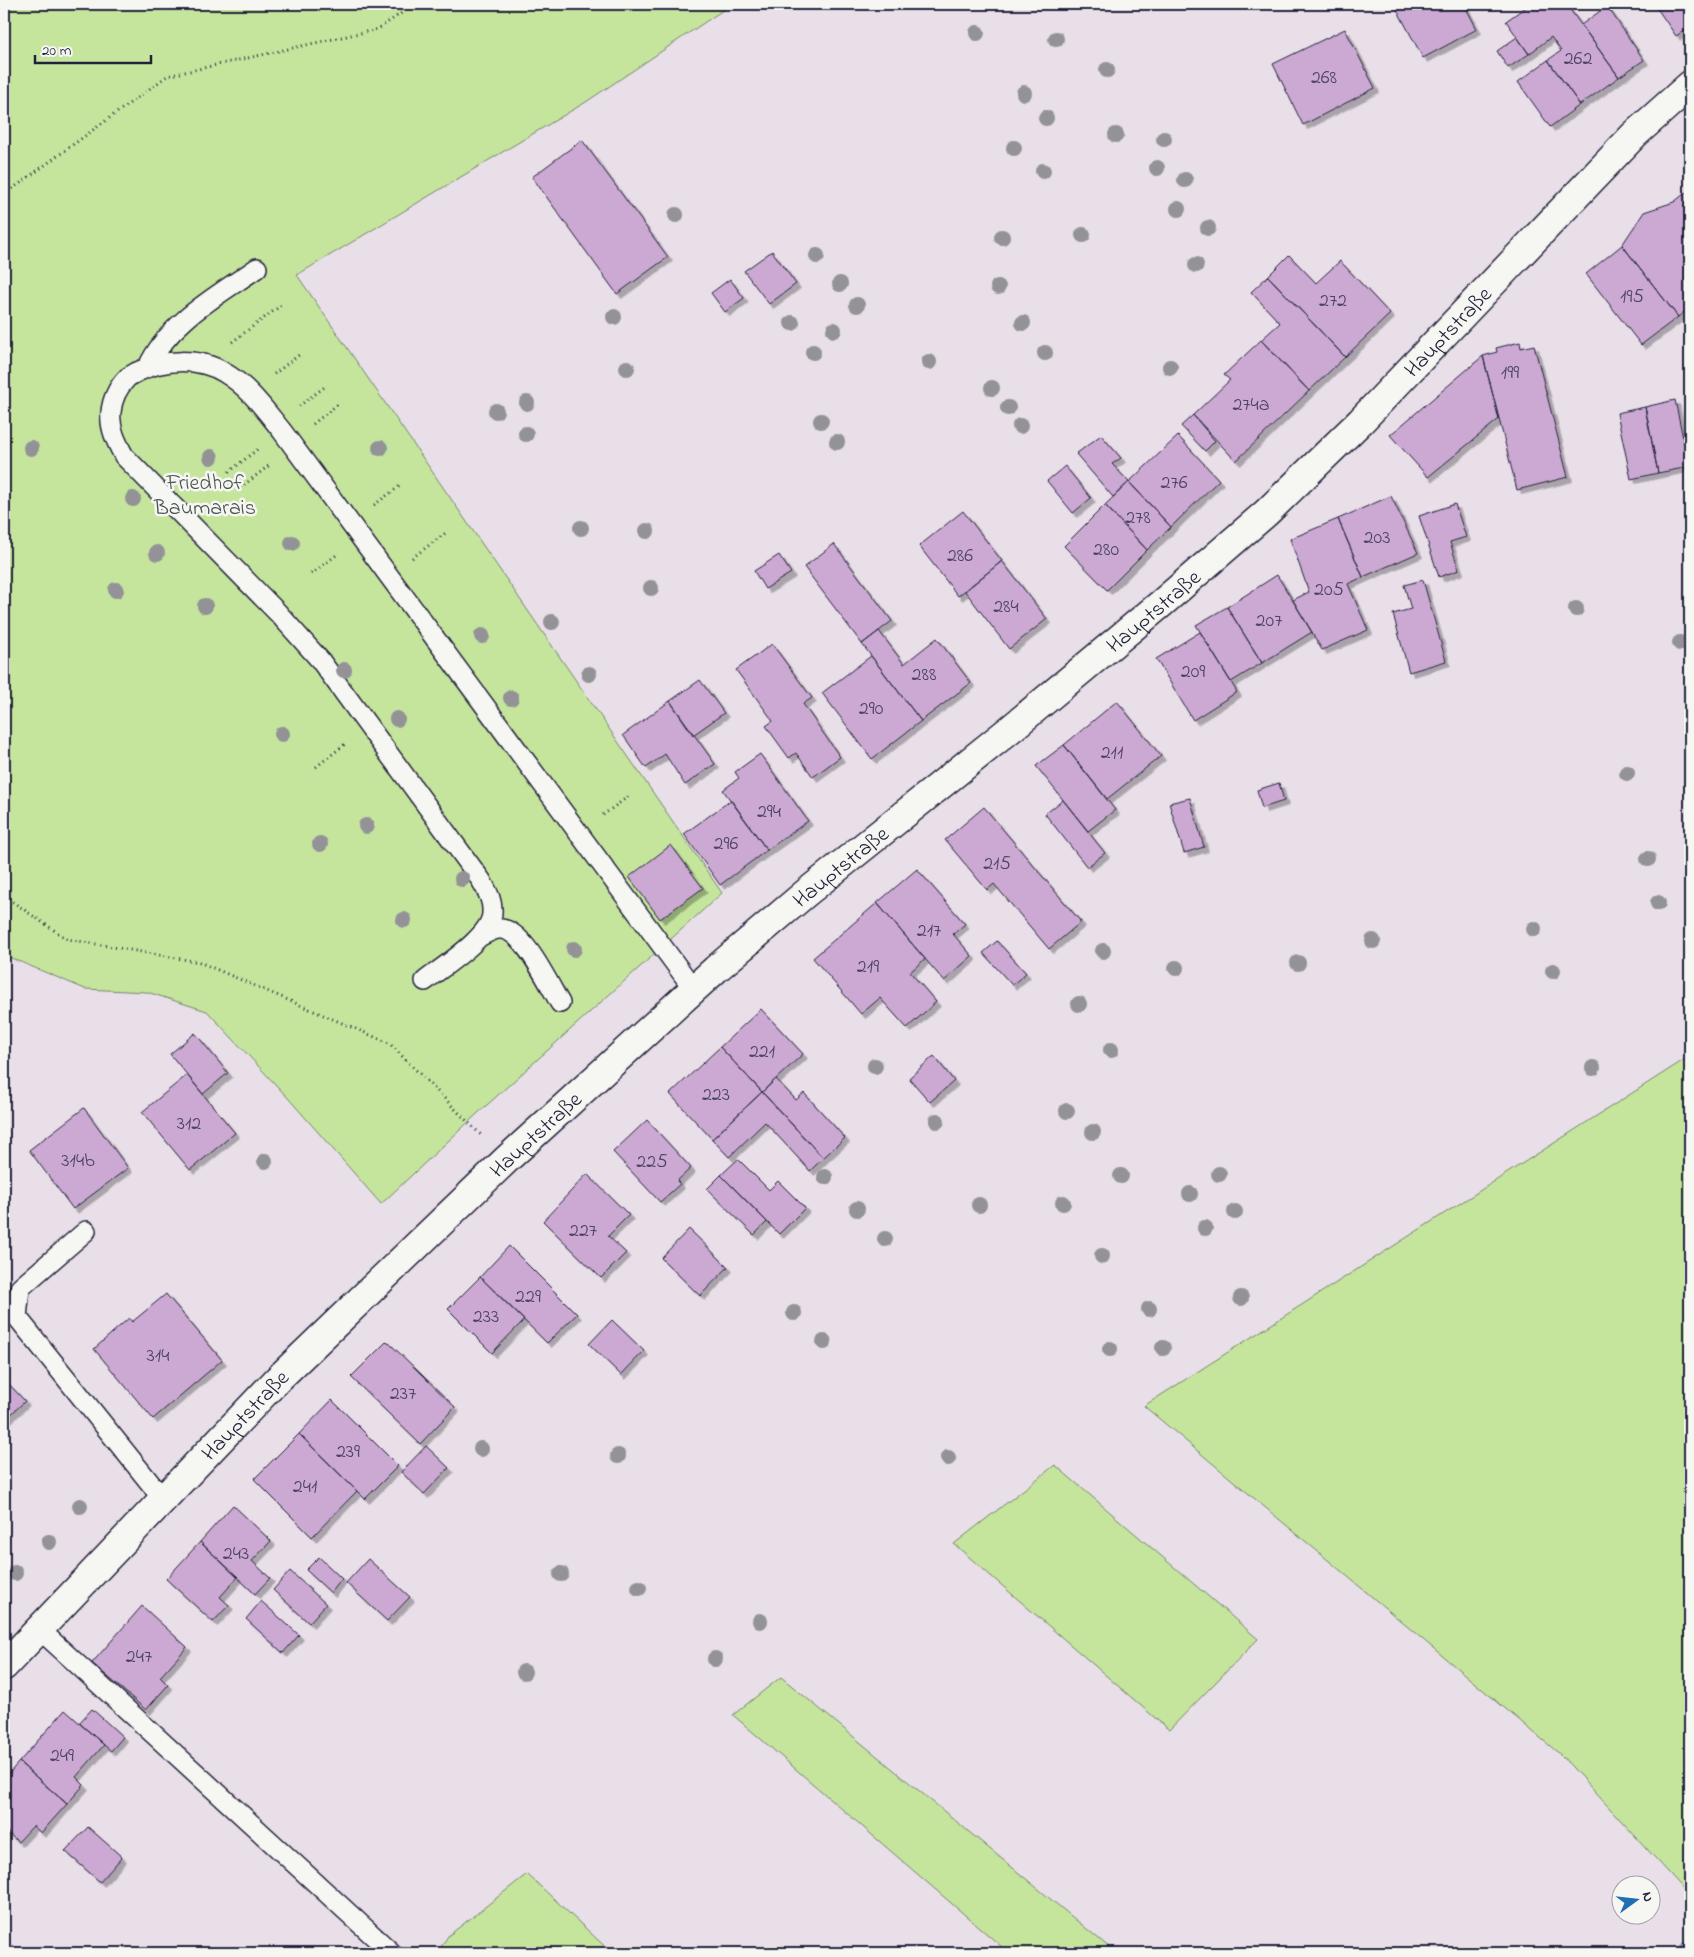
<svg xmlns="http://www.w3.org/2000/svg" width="1694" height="1957" font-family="'Indie Flower',sans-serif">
<defs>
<filter id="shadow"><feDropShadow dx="4.5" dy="4.5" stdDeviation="0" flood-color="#0004"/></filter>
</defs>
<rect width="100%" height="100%" fill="#e9dfe9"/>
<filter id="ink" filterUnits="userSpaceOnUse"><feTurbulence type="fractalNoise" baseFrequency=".02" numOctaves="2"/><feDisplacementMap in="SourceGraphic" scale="10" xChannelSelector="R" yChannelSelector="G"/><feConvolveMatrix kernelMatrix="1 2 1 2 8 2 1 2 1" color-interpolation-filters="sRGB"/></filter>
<g filter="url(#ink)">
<path fill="#c5e59d" stroke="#74846c" d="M4,4H732L586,102L297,275L722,893L477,1114L381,1204L289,1099L207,1011L147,992L85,989L4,955Z
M1690,1056V1896L1562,1756L1144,1406Z
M1055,1465L1258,1639L1169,1730L954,1544Z
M781,1677L1116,1953H1009L733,1715Z
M527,1874L612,1953H437L448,1936Z"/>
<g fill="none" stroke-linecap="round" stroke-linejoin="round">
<path stroke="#768cac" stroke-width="11" d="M1679,1953L1690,1944"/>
</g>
<path fill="#cca9d3" stroke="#22223b" filter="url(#shadow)" d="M1394,4H1464L1477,29L1423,58Z
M1530,4H1566L1619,77L1580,105L1548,60L1561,51L1551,37L1529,54L1506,21Z
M1654,4H1690V27L1676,36Z
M1607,6L1644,60L1619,77L1581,25Z
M1345,29L1375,88L1303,125L1273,64Z
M1517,37L1529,54L1508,68L1497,51Z
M1548,60L1580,105L1550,127L1518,82Z
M582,140L668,257L617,294L532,177Z
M1689,190L1690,307L1678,317L1622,245L1644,212L1674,202Z
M1622,245L1678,317L1641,345L1586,274Z
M772,251L796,284L769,304L744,271Z
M1289,255L1316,283L1340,261L1390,314L1345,357L1268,276Z
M1268,276L1345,357L1309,391L1261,340L1280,323L1251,292Z
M730,279L744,298L725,312L711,293Z
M1261,340L1309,391L1236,461L1193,415L1230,380L1224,375Z
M1520,342L1521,348L1534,345L1568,477L1517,490L1483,356L1497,352L1496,348Z
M1483,356L1499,419L1428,477L1390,435Z
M1675,400L1689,467L1658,473L1645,407Z
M1645,407L1658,473L1631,479L1617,413Z
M1193,415L1215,441L1205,451L1181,426Z
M1101,435L1121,458L1112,464L1129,482L1113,497L1076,454Z
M1178,436L1219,480L1171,527L1129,482Z
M1065,466L1091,498L1073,513L1047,481Z
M1129,482L1171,527L1147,550L1105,505Z
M1391,496L1418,553L1363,577L1338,519Z
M1455,504L1466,537L1450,542L1459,570L1439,577L1419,516Z
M1105,505L1147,550L1107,590L1064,546Z
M963,511L1002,561L958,596L919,546Z
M1338,519L1363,577L1348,584L1368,630L1322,650L1293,600L1309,592L1290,539Z
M834,544L892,621L862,644L804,567Z
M779,555L791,573L765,589L754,571Z
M1002,561L1047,619L1009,649L965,591Z
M1277,575L1312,632L1262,663L1227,607Z
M1423,580L1446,661L1409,672L1393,614L1411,609L1404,585Z
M1227,607L1262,663L1231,682L1196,625Z
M879,631L904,664L937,638L971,683L921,721L862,644Z
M1200,632L1237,692L1193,720L1156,659Z
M772,644L812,698L803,704L840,757L813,777L796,753L789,758L766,726L773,721L736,670Z
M871,656L921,721L872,759L822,693Z
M700,680L724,713L693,735L670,701Z
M670,701L715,764L685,785L665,754L646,768L623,735Z
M1117,701L1161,756L1107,799L1064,745Z
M1064,745L1115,810L1088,831L1036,766Z
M760,754L808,821L767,850L723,790L739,778L735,772Z
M1279,783L1284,801L1262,808L1257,790Z
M1190,798L1204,847L1184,853L1169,803Z
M731,800L767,850L720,885L684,834Z
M1063,800L1105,853L1087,867L1045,814Z
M984,807L1081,922L1049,949L994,884L987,890L945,840Z
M671,845L703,888L660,919L629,877Z
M917,869L965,924L953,934L972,956L944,981L877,903Z
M877,903L925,959L910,972L936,1002L907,1028L880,998L861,1014L813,958Z
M997,941L1026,973L1012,985L983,953Z
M761,1009L803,1054L762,1092L720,1047Z
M195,1033L228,1073L203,1094L170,1054Z
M720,1047L762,1092L712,1139L670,1094Z
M934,1056L954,1081L930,1102L909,1078Z
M187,1075L235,1133L190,1170L142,1112Z
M776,1079L796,1100L804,1093L845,1138L823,1158L762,1092Z
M762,1092L823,1158L810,1171L765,1122L729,1157L712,1139Z
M84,1108L128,1168L73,1209L29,1150Z
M647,1120L691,1168L677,1181L680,1184L660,1202L613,1152Z
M738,1159L769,1190L778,1181L805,1208L779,1234L721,1175Z
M587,1174L629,1215L608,1236L626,1253L601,1278L543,1221Z
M721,1175L767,1222L754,1235L707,1189Z
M689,1229L728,1267L700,1296L661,1258Z
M509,1246L577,1314L547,1343L480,1277Z
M480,1277L524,1320L492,1353L448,1309Z
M166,1294L222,1360L153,1419L94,1349L129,1318L132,1322Z
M612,1320L644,1351L621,1375L589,1344Z
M387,1341L455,1407L420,1444L351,1377Z
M4,1379L25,1401L4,1421Z
M332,1400L398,1466L365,1499L299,1434Z
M299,1434L357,1491L312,1537L254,1479Z
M426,1446L449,1468L424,1494L401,1472Z
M233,1505L271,1541L252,1561L270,1578L255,1594L200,1542Z
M200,1542L238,1577L220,1597L229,1605L213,1622L166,1579Z
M319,1557L342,1579L331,1593L306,1570Z
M368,1559L410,1597L387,1621L346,1583Z
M290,1571L326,1604L309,1623L273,1590Z
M261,1601L299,1635L283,1653L246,1619Z
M142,1606L187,1647L160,1677L168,1685L146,1710L92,1663Z
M92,1709L123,1737L111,1751L79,1723Z
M65,1710L104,1745L76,1777L84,1785L67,1804L19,1762Z
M19,1762L67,1804L41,1833L33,1826L18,1842L4,1829V1779Z
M88,1827L122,1857L100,1882L65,1851Z"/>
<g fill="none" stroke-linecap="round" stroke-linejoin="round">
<g stroke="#22223b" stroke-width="22">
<path id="service" d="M148,367C168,322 219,295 257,268
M479,937C486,934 493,928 501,929C524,930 549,985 560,1003
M425,981C442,967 492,936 492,913C493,900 487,891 481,880L320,660L278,613L124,456C117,443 109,428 111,412C112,400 118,387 127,378C129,376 134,374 137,372C164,359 199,357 225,373C249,387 265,410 282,431L693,988
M86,1231L20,1288L17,1317L163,1499
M39,1629L392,1953"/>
</g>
<g stroke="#22223b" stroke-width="31">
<g id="minor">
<path id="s1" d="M4,1666L278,1379L507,1159L716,969L806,893L1013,727L1162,603L1266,513L1361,421L1634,135L1690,85"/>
</g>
</g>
<path stroke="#22223b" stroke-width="3" stroke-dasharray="1 4" stroke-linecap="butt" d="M4,195L167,76L378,29L415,4
M232,342L283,304
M274,374L299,355
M299,406L326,386
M313,424L338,404
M229,472L259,448
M240,488L271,464
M374,505L400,486
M412,558L447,532
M311,574L338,554
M316,767L345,744
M603,815L629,796
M4,896L67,939L199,962L389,1043L483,1137"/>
<use href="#service" stroke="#f6f6f2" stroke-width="19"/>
<use href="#minor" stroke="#f6f6f2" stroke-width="28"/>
</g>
<g fill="#929297">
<circle cx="977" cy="33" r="8"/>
<circle cx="1056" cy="39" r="8"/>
<circle cx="1107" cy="70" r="8"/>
<circle cx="1024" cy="93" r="8"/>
<circle cx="1046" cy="118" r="8"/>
<circle cx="1116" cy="135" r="8"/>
<circle cx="1164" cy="139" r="8"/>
<circle cx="1014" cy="148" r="8"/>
<circle cx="1157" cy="168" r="8"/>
<circle cx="1043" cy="171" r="8"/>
<circle cx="1185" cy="180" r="8"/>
<circle cx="1178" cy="209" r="8"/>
<circle cx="676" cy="215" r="8"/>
<circle cx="1208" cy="228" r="8"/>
<circle cx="1083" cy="235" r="8"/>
<circle cx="1002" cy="237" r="8"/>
<circle cx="817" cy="256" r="8"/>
<circle cx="1196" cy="265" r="8"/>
<circle cx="840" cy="284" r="8"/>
<circle cx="998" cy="287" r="8"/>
<circle cx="857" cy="305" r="8"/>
<circle cx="614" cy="317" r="8"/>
<circle cx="792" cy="323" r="8"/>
<circle cx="1023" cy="323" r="8"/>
<circle cx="834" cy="330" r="8"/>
<circle cx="813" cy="352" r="8"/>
<circle cx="1045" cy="353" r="8"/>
<circle cx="929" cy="362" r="8"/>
<circle cx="1170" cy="367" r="8"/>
<circle cx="627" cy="368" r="8"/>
<circle cx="992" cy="388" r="8"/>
<circle cx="527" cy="403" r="8"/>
<circle cx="1008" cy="408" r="8"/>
<circle cx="496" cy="411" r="8"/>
<circle cx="821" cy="421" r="8"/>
<circle cx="1020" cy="426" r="8"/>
<circle cx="526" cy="434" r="8"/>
<circle cx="837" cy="442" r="8"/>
<circle cx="31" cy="448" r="8"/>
<circle cx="380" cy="448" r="8"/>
<circle cx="211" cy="457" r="8"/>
<circle cx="133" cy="499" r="8"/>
<circle cx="581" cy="528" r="8"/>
<circle cx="647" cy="531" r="8"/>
<circle cx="292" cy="543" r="8"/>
<circle cx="157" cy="553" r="8"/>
<circle cx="651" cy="588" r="8"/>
<circle cx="116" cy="590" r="8"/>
<circle cx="205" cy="606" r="8"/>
<circle cx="1576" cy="609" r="8"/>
<circle cx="552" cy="622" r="8"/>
<circle cx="482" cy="636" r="8"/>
<circle cx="1680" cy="643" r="8"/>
<circle cx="344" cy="670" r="8"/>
<circle cx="589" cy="674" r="8"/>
<circle cx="511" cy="698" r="8"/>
<circle cx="397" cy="719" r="8"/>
<circle cx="282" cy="734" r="8"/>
<circle cx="1627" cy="773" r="8"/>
<circle cx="366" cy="826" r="8"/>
<circle cx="320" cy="844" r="8"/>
<circle cx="1648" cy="859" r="8"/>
<circle cx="462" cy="879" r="8"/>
<circle cx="1658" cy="903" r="8"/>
<circle cx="404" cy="920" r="8"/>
<circle cx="1534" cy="929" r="8"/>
<circle cx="1373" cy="941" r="8"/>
<circle cx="574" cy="949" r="8"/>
<circle cx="1103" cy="951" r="8"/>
<circle cx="1298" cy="963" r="8"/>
<circle cx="1176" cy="968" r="8"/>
<circle cx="1553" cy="971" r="8"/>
<circle cx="1079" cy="1004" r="8"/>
<circle cx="1111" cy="1050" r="8"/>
<circle cx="875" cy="1066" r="8"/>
<circle cx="1593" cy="1068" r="8"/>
<circle cx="1067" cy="1111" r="8"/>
<circle cx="937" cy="1121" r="8"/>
<circle cx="1093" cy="1132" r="8"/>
<circle cx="265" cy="1161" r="8"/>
<circle cx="1219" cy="1174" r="8"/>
<circle cx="1121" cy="1176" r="8"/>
<circle cx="825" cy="1177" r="8"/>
<circle cx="1190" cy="1194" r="8"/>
<circle cx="1063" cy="1203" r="8"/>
<circle cx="979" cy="1205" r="8"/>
<circle cx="857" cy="1209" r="8"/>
<circle cx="1235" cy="1212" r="8"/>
<circle cx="1205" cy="1228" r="8"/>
<circle cx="885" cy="1239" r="8"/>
<circle cx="1102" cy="1256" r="8"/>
<circle cx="1241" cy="1298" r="8"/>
<circle cx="1149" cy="1309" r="8"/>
<circle cx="794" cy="1313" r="8"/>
<circle cx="824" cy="1342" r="8"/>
<circle cx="1163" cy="1348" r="8"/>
<circle cx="1110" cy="1349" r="8"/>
<circle cx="481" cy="1449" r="8"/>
<circle cx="618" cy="1456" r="8"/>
<circle cx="948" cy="1458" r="8"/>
<circle cx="80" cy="1506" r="8"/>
<circle cx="49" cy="1542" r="8"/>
<circle cx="15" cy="1573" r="8"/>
<circle cx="561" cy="1574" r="8"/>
<circle cx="639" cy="1588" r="8"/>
<circle cx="760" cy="1621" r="8"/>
<circle cx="715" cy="1659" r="8"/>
<circle cx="524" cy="1672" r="8"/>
</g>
</g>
<g text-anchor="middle" stroke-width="5" stroke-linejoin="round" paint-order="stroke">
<g font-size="20" fill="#4c4461">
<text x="1578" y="64">262</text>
<text x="1324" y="83">268</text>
<text x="1632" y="302">195</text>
<text x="1333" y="306">272</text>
<text x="1510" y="378">199</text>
<text x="1251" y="410">274a</text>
<text x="1174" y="488">276</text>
<text x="1138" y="523">278</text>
<text x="1377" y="543">203</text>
<text x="1106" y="555">280</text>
<text x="960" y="561">286</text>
<text x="1329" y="595">205</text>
<text x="1006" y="612">284</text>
<text x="1269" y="626">207</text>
<text x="1193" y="677">209</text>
<text x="924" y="680">288</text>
<text x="871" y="714">290</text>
<text x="1112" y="758">211</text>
<text x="769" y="817">294</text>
<text x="726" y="849">296</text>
<text x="997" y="869">215</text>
<text x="929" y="936">217</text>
<text x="868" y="972">219</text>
<text x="762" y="1057">221</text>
<text x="716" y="1100">223</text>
<text x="189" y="1129">312</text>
<text x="78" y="1166">314b</text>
<text x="652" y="1167">225</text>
<text x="583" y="1236">227</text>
<text x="528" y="1302">229</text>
<text x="486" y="1322">233</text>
<text x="158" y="1361">314</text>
<text x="403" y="1399">237</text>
<text x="348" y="1457">239</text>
<text x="305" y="1492">241</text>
<text x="236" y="1559">243</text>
<text x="139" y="1662">247</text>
<text x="62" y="1761">249</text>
</g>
<g font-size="22" fill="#22223b" stroke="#f6f6f2">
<text dy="8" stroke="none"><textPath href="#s1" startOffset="1968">Hauptstraße</textPath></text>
<text dy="8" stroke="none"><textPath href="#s1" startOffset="1562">Hauptstraße</textPath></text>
<text dy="8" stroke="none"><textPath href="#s1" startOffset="1158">Hauptstraße</textPath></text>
<text dy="8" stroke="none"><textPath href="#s1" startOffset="752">Hauptstraße</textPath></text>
<text dy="8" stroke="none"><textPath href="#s1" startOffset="348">Hauptstraße</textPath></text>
</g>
<g font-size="22" fill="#4b5354" stroke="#f6f6f2">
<text x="205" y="489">Friedhof<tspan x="205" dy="25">Baumarais</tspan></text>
</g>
</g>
<rect width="1694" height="1957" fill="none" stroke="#f6f6f2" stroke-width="20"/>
<rect x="10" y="10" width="1674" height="1937" fill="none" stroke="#22223b" stroke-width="2" filter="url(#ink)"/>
<g transform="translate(1636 1900) rotate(75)"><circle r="24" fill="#f6f6f2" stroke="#a1a1a9"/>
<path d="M0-4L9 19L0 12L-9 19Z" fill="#1f6fb2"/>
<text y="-8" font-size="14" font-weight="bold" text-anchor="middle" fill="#22223b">N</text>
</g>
<path d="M35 55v8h116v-8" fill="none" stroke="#22223b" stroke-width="2.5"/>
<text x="42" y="55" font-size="15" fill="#22223b" stroke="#f6f6f2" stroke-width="4" paint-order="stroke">20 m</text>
</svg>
